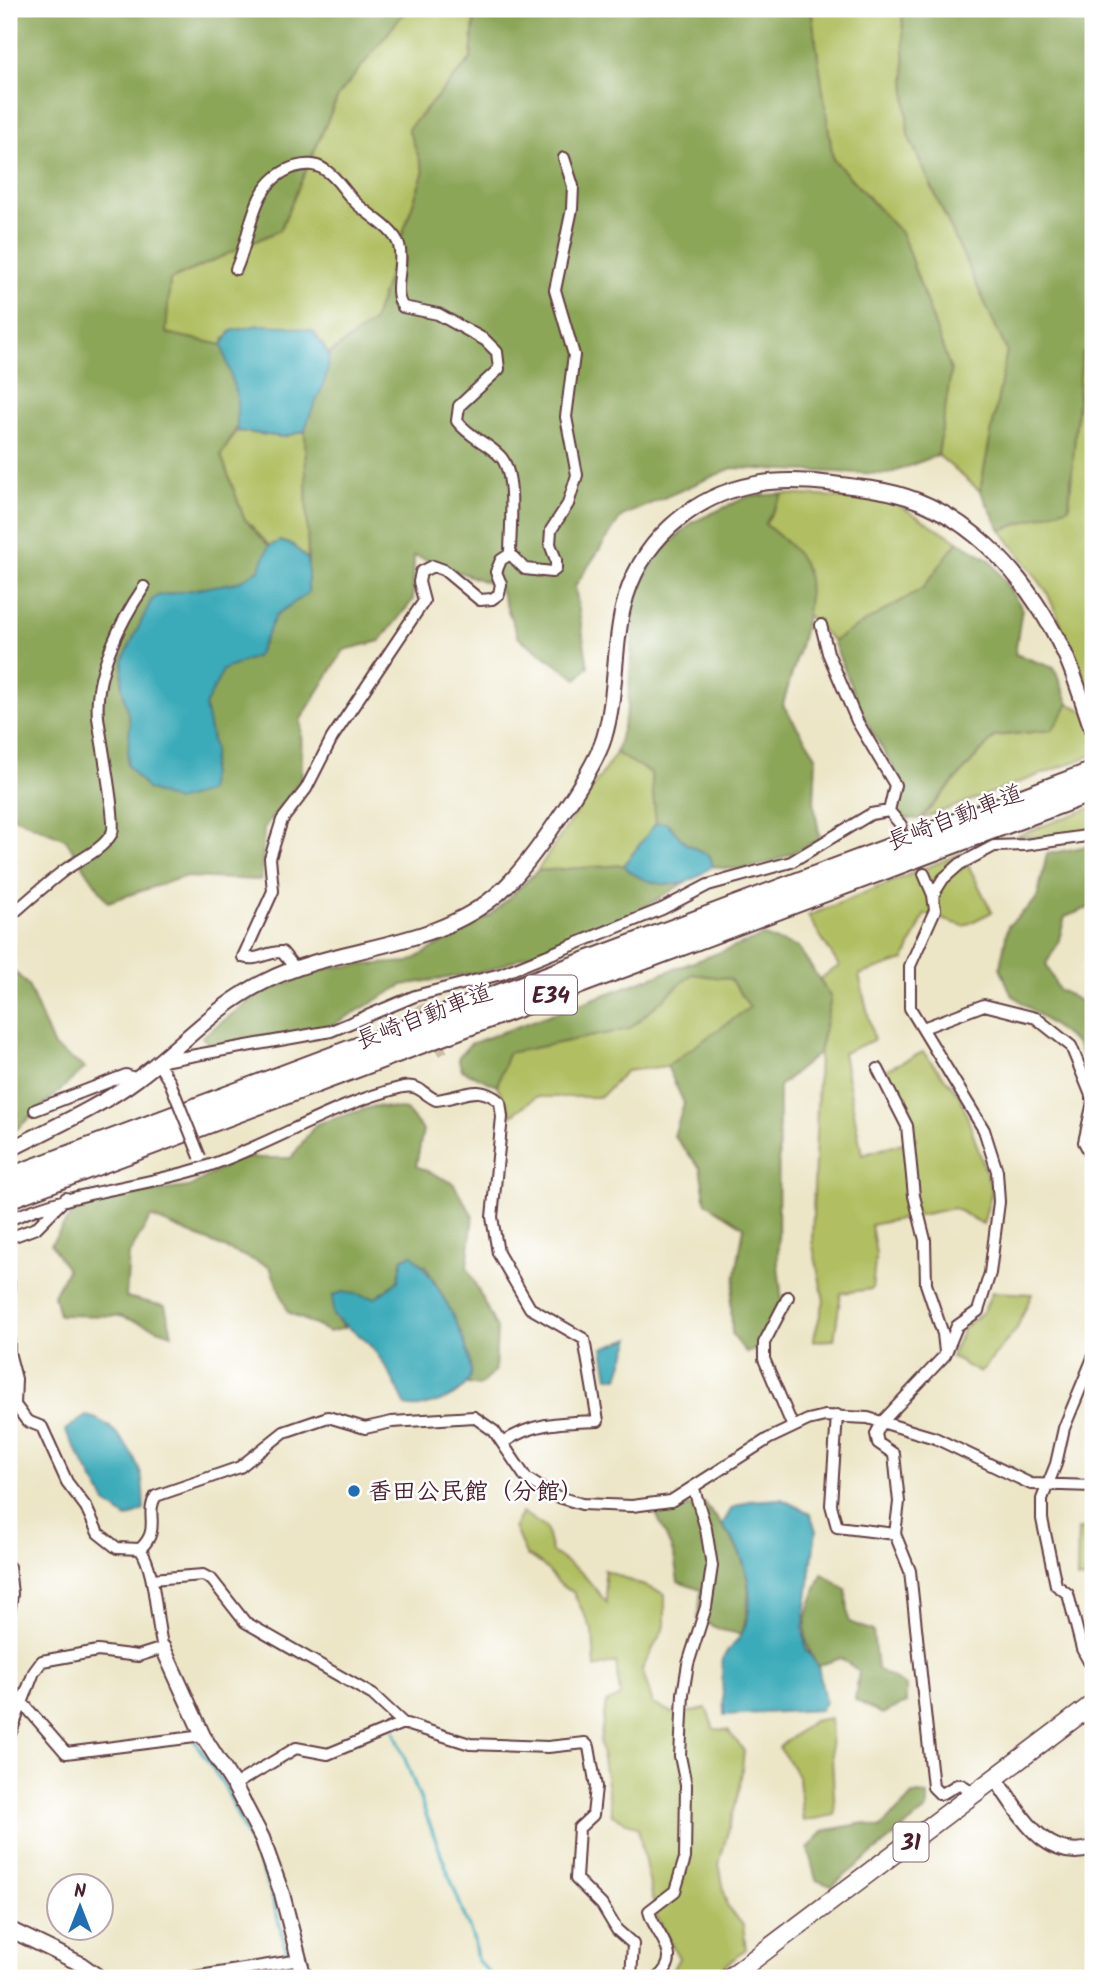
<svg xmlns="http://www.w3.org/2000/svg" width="1102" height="1987" font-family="Kalam,'Klee One',sans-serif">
<rect width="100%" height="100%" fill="#fff"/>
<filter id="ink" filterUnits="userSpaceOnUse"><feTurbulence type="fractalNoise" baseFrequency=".0143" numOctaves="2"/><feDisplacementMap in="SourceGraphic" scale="14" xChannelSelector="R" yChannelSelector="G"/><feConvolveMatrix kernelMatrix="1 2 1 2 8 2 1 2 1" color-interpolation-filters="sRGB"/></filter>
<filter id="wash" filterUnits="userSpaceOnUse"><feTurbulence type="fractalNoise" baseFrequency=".00686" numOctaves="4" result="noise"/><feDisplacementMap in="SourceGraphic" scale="28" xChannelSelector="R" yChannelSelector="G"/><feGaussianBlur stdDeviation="1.57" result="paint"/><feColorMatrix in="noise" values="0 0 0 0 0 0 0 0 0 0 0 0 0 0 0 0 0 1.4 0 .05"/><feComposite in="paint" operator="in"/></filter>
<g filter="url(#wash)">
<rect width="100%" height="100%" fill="#ece5c6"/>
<path fill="#b1bf62" stroke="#7e6f46" stroke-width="2" d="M407,9H475L471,59L409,129L424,171L373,322L328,354L313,331L225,337L222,345L165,333L170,280L280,230L338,96Z
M811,9H902L908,135L1007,351L980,491L938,455L951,371L902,234L833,159Z
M1082,352L1093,356V698L1047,592L1001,530L1069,506Z
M237,431L283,437L305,431L308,560L293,545L280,541L269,546L244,518L221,455Z
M783,494L890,500L958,541L923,588L833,641L807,615V571L765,524Z
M1069,704L1093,715V755L921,819L995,736L1052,730Z
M616,753L651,773L656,823L624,865L537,871Z
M1093,807V832L1082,836L1014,837Z
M962,853L992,912L964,926L925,914L904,960L859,975L874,1040L843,1053L862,1155L916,1139L887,1069L923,1052L960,1096L992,1190L983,1224L954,1208L871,1225L876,1254L872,1289L841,1293L834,1340L813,1341L824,1301L812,1241L819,1053L831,998L819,979L839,966L808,916Z
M692,974L730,979L751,1007L667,1066L626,1071L601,1097H536L512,1115L497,1086L508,1053L629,1029Z
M992,1292L1032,1294L1016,1330L980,1373L951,1357L963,1329L984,1311Z
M522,1512L546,1528L552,1552L582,1573L607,1603L604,1570L665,1594V1626L642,1669L653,1704L678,1715L706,1708L714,1729L728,1730L744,1751L740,1787L719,1864L727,1906L743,1925L746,1949L710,1978H668L679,1958L656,1915L638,1828L612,1815L600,1741L606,1703L620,1696L616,1662L595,1668L593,1632L573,1592C550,1583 553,1566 526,1555L514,1527Z
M1078,1529L1093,1530V1580L1077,1579Z
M830,1718L835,1815L803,1821L799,1777L779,1747L813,1721Z"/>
<path fill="#8ca658" stroke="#6b6242" stroke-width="2" d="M9,9H407L338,96L280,230L170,280L166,333L222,345L268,371L221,455L244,518L269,546L274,584L308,560L305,431L297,379L373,322L424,171L408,129L471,59L475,9H811L833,159L902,234L951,371L938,455L888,474L732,468L622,516L575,586L588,667L577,679L518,637L499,587L414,555L413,600L380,641L344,650L301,719L302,778L264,828L261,880L183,877L108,902L65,839L9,815Z
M902,9H1093V356L1082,353L1069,507L1001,530L980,491L1007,351L908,135Z
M783,494L765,524C780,537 802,552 807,573C815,615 793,665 783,705L816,756L814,804L820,839C788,856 749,877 713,866L710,856L686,844L667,823H656L651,773L616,753L628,706L635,598L656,556L693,522L749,496Z
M958,541L990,560L1022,608L1015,654L1054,668L1069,704L1052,730L995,736L920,819L897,818L901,780L864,718L833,641L923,588Z
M1093,845V906L1065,917L1058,943L1046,964L1058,989L1093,1008V1084L1077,1044L1011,994L1000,967L1008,926L1037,899L1047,854Z
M624,865C639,884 662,882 684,883L631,915L487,971L403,985L331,1026L210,1046L202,1037L260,993L332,967L409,962L491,915L537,871Z
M764,936L799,948L831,998L819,1053L779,1086L778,1265L782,1301L760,1347L746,1353L732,1334L731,1302L744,1227L706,1203L700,1168L674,1136L684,1103L667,1066L750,1007L730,979L692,974L629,1029L508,1053L497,1086L462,1070L458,1058L470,1044Z
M9,966L28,985L54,1047L85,1068L9,1136Z
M375,1106L406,1110L423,1130L416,1166L453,1183L473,1216L467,1267L497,1329L495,1371L479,1386L467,1384C478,1350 441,1294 425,1265L403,1258L398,1281L376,1298L343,1292L333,1315L345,1328L329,1332L288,1312L270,1267L151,1217L129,1254L126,1297L165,1306L172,1334L120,1316L59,1315L54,1295L67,1270L51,1244L80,1201L189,1187L239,1158H291L316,1124Z
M704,1503C741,1547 759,1575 742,1634L721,1630L698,1619L701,1590L678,1582L674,1555L656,1513Z
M822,1573L846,1590L849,1622L873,1631L877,1669L906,1686V1703L882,1714L855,1700L859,1671L840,1658L818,1666C794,1631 809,1610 822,1573Z
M914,1794L927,1795V1809L832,1886L816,1880L808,1849L823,1831L864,1823L880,1828Z"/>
<path fill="#3baab9" stroke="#426472" stroke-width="2" d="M259,325L287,326L313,331C317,338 326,348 328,355C332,380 310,406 305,431L283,437L237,431V397L222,345L231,331Z
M280,541L293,545L308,560V593L276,615L257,656L223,670L205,706L214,750L208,792L176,801L147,789L127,765L130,724L122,686L123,660L151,601L157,596L238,582L259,570L269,546Z
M656,823H667L686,844L710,856L713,866C704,871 692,882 683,883C663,887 636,881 624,865Z
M412,1255C433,1272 475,1348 470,1376C468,1386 453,1397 443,1400C430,1404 418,1410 406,1406C394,1381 384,1359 364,1339C354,1330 342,1325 333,1315V1295L343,1292L376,1298L398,1281L403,1258Z
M631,1338L618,1377H608L603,1348Z
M86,1416C112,1420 134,1451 141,1475C144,1486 143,1499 144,1510L127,1518L107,1504L65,1430Z
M781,1499L810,1513L816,1531L803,1629L806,1649L818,1666L825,1702L820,1710L724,1715C724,1697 720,1676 723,1659C725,1650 738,1642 742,1633C759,1598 746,1553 722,1525L732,1508L749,1501Z"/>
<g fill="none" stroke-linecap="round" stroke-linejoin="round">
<path stroke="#3baab9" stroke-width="3.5" d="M394,1730L474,1941L477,1960L494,1978
M194,1740L225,1787L270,1889L294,1978"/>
</g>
</g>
<g filter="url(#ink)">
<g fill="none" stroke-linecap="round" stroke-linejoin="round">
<path stroke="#ccbda7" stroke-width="10" stroke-dasharray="10 5" stroke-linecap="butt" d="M420,1005L443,1054"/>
<g stroke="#623d42" stroke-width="14">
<path id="minor" d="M236,269C253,232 249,183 294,167C305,164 315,163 325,170C337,177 344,191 354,201C367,215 393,227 399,245C405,265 391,291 403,307L438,314L485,340L497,352L499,369L459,406L457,421C469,437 486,442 500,456C517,473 510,530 510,554L525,569L552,572L556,569V560L550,544L551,530L568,504L577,475L566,417L574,355L555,290L572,209L573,186L564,158
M821,625L828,653L857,721L895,785L889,811
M889,811L901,825
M924,874L933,895L935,910L910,966V1008L984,1130L997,1171L999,1202L990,1273L978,1311L957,1326L945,1355L882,1422L876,1434L878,1443L894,1454L899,1502L895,1534L910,1571L933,1787L940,1794C959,1788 954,1776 974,1794
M933,895L943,879L960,864L994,846L1025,845L1093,835
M9,917C26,902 44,886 62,872C79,859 101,852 112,833C117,824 100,735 98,717C94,674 120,622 144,587
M295,968L282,952C267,951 258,962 243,957L273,891L270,858L282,820L306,789L332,738L424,601L419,582L421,572L433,566L444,570L480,600L492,599L499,594L501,584L496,572L501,560L510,554
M923,1028L984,1005L1036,1018L1071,1046L1093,1100
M878,1069L907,1126L914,1196L925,1240L926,1284L943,1334L945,1352
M170,1082L157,1062L331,1031L415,996L501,974L662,909L708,885L791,862L871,814L889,811
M1093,1102L1084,1142L1093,1159
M35,1110L126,1075L137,1079
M9,1220C71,1191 140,1188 205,1167C272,1144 333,1104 403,1087C419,1084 423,1094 436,1100C462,1098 477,1082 500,1102L502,1117L492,1217L498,1253L530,1308L584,1339L598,1421C564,1422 531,1422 503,1443
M9,1238L36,1228L66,1198
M9,1283V1352L16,1379L15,1405L27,1421L42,1427L67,1482L86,1507L98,1533L117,1548L140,1549C162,1529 144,1514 156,1496L240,1467L284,1432L328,1417L365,1428L392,1422L474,1417L494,1431L526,1478L552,1495L582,1504L632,1506L671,1501L768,1439L808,1420L825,1416L868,1418L935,1438L1031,1484L1093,1486
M788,1297L764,1343V1359L793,1427
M1093,1358L1064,1428L1056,1464L1042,1499V1519L1056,1585L1068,1594L1082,1649L1093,1669
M837,1415L831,1505L837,1527L895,1534
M9,1567L12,1594L9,1615
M152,1579L203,1575L212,1580L245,1622L373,1695L403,1723
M9,1687L66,1753L203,1736
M9,1737L34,1672L42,1661L98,1651L138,1656L163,1648C155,1620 156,1570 140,1549
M234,1785L296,1748L328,1754L403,1723L470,1744L548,1747L585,1743L589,1747L596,1787L593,1815L579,1828L576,1879L602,1905L617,1930L633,1944L631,1978
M187,1978L300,1960
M657,1978C686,1955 654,1935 649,1911L675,1891L685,1858L686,1785L680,1756L683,1694L688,1664L706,1607L712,1566L706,1529L694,1489"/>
</g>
<g stroke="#623d42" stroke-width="18">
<path id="tertiary" d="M9,1150C51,1128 98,1108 137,1079C181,1047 216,1005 266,981C342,943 435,951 501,891C528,867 594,772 604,738C617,695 613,650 623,608C638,543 691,496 756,484C793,477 835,484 872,489C962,501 1026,574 1064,652C1076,677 1083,705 1093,732
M163,1648L203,1736L234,1785L262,1838L282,1894L304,1978
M995,1778C1019,1811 1044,1864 1093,1848
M9,1929L79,1963L100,1978"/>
</g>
<g stroke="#623d42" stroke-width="21">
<path id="primary" d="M729,1978L1093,1704"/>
</g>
<g stroke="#623d42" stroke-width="23">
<path id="motorway" d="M9,1178L1093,772
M9,1198L1093,791"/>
</g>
<use href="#minor" stroke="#fff" stroke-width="10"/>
<use href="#tertiary" stroke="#fff" stroke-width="14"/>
<use href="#primary" stroke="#fff" stroke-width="18"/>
<use href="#motorway" stroke="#fff" stroke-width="19"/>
<g stroke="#623d42" stroke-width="14" stroke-linecap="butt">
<path id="minor-bridge" d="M170,1082L200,1157"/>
</g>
<use href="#minor-bridge" stroke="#fff" stroke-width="10"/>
</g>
</g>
<circle fill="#1f6fb2" stroke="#fff" stroke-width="2.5" cx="354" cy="1491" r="7"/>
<g text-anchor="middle" stroke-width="5" stroke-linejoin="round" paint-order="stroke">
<g fill="#fff" stroke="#80626b" stroke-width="2">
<rect x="525" y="975.5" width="52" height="39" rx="5"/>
<rect x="893.5" y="1822.5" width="35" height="39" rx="5"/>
</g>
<g font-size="23" font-weight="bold" fill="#4a1f2b">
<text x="551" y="1003">E34</text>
<text x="911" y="1850">31</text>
</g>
<g font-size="24" fill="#4a1f2b" stroke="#fff">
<text transform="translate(955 817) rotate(-21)" y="8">長崎自動車道</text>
<text transform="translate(424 1016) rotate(-21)" y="8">長崎自動車道</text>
</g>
<g font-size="24" font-weight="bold" fill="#4a1f2b" stroke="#fff" text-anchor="start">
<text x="368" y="1499">香田公民館（分館）</text>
</g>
</g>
<rect width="1102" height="1987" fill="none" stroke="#fff" stroke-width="35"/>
<g transform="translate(80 1907)"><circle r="33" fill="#ffffff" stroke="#b7a5aa" stroke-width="2"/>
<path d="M0-5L12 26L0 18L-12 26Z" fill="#1f6fb2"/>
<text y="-10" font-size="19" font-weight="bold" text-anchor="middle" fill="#4a1f2b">N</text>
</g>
</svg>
